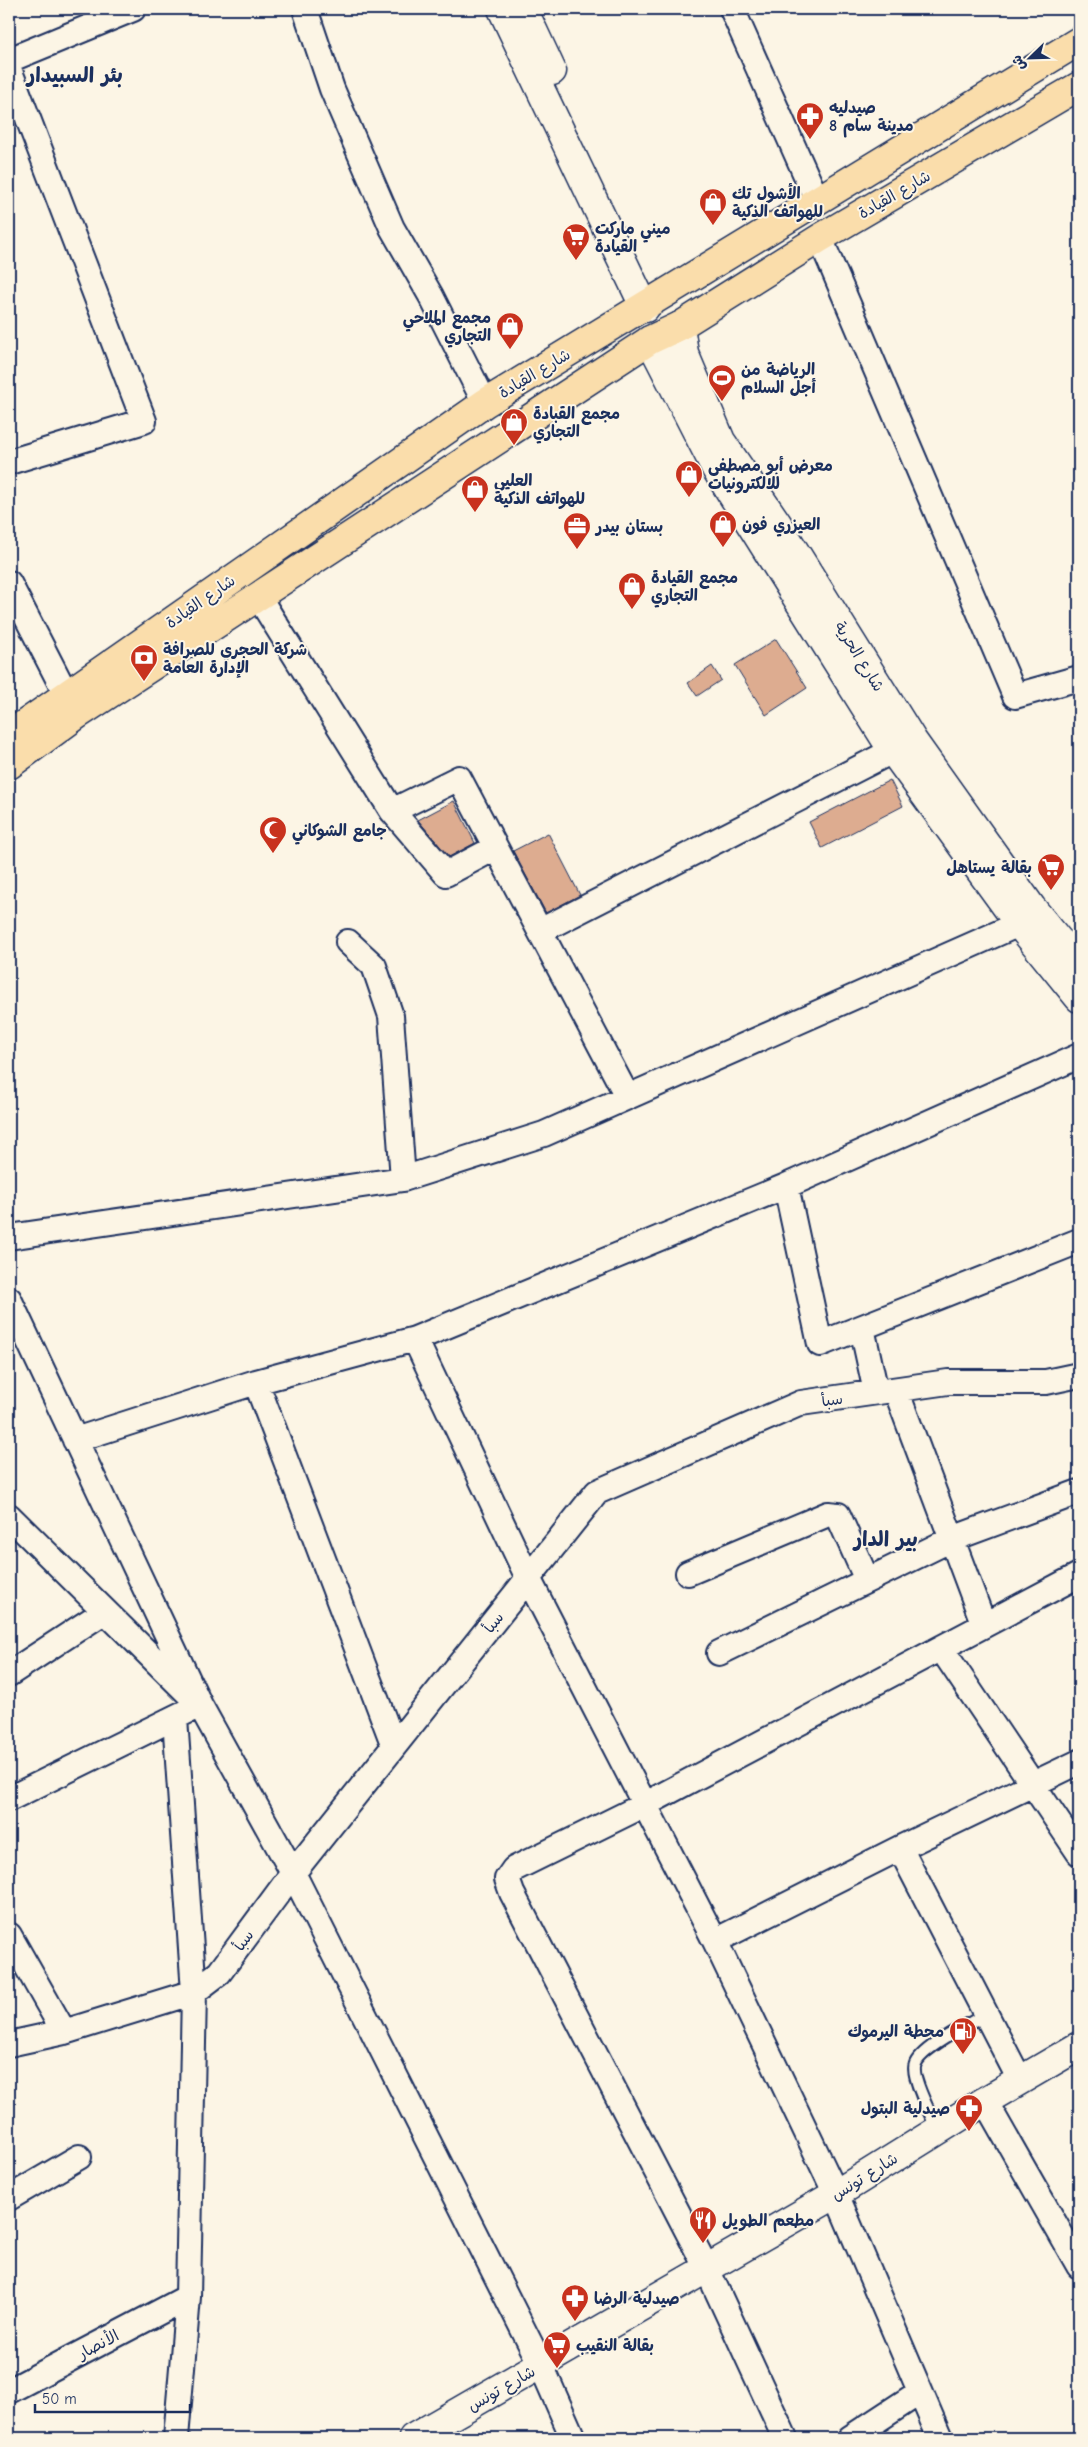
<svg xmlns="http://www.w3.org/2000/svg" width="1088" height="2447" font-family="'Comic Neue','Playpen Sans Arabic',sans-serif">
<rect width="100%" height="100%" fill="#fcf5e5"/>
<filter id="ink" filterUnits="userSpaceOnUse"><feTurbulence type="fractalNoise" baseFrequency=".02" numOctaves="2"/><feDisplacementMap in="SourceGraphic" scale="10" xChannelSelector="R" yChannelSelector="G"/><feConvolveMatrix kernelMatrix="1 2 1 2 8 2 1 2 1" color-interpolation-filters="sRGB"/></filter>
<g filter="url(#ink)">
<path fill="#ddac90" stroke="#1b2f5e" d="M776,639L807,688L766,715L735,665Z
M712,666L721,680L697,696L688,683Z
M890,780L903,806L822,848L809,822Z
M454,801L475,843L449,857L418,820Z
M548,833L580,895L546,913L513,851Z"/>
<g fill="none" stroke-linecap="round" stroke-linejoin="round">
<g stroke="#1b2f5e" stroke-width="15">
<path id="lane" d="M938,2130C932,2118 911,2077 915,2065C920,2048 970,2024 986,2014"/>
</g>
<g stroke="#1b2f5e" stroke-width="28">
<path id="street" d="M305,9L332,89L392,228L431,296L485,403
M732,9L817,200
M9,60L133,9
M9,69L144,421L9,462
M820,238L1015,696L1079,678
M9,583L66,694
M258,596L392,811L446,874L495,848
M392,811L459,778L627,1096
M540,931L908,743
M348,942L374,966L391,1016L403,1179
M786,1186L820,1344L1079,1241
M9,1237L403,1179L544,1134L1019,924
M9,1299L200,1705L293,1873L541,2365L573,2438
M862,1328L876,1392
M415,1339L528,1578L715,1941L836,2194L940,2438
M256,1382L394,1746
M896,1390L984,1625
M75,1440L256,1382L415,1339L786,1186L1079,1056
M9,1516L200,1705L9,1799
M688,1573L828,1514L838,1515L867,1580
M941,1648L1079,1853
M719,1653L952,1539L1079,1492
M9,1674L105,1611
M175,1718L194,1992L188,2297L176,2438
M900,1848L1020,2080
M9,1935L64,2032
M715,1941L900,1848L1079,1762
M9,2044L64,2032L194,1992L219,1973L293,1873L597,1492L801,1403L948,1382H1046L1079,1375
M985,2101L1079,2266
M9,2198L79,2157
M9,2391L188,2297
M785,2438L707,2269L512,1893L507,1879L514,1869L644,1805L1079,1575
M850,2438L920,2392"/>
</g>
<g stroke="#1b2f5e" stroke-width="31">
<path id="secondary" d="M502,9L645,308
M523,9L552,71
M680,326L684,353L721,441L777,523L913,741L1032,908L1079,965
M650,340L716,469L893,751L1019,924L1079,998
M413,2438L836,2194L985,2101L1079,2046"/>
</g>
<g stroke="#1b2f5e" stroke-width="31">
<path id="primary" d="M9,735L485,403L1079,41
M9,765L77,715L650,340L680,326L820,238L1079,86"/>
</g>
<use href="#lane" stroke="#fcf5e5" stroke-width="11"/>
<use href="#street" stroke="#fcf5e5" stroke-width="24"/>
<use href="#secondary" stroke="#fcf5e5" stroke-width="28"/>
<use href="#primary" stroke="#faddab" stroke-width="28"/>
</g>
</g>
<defs>
<g id="pharmacy-pin" transform="scale(1.4375)"><path d="M0 17L-7.5 6A9.5 9.5 0 1 1 7.5 6Z" fill="#c8321e" stroke="#fcf5e5"/><path d="M-2-6h4v4h4v4h-4v4h-4v-4h-4v-4h4Z" fill="#fff"/></g>
<g id="shop-pin" transform="scale(1.4375)"><path d="M0 17L-7.5 6A9.5 9.5 0 1 1 7.5 6Z" fill="#c8321e" stroke="#fcf5e5"/><path d="M-5-2.5h2.3a2.7 3.5 0 0 1 5.4 0H5L5.5 6h-11ZM-1.5-2.5h3a1.5 2.3 0 0 0-3 0Z" fill="#fff"/></g>
<g id="supermarket-pin" transform="scale(1.4375)"><path d="M0 17L-7.5 6A9.5 9.5 0 1 1 7.5 6Z" fill="#c8321e" stroke="#fcf5e5"/><path d="M-6-5.5h2.5l.6 2H6L4.5 2H-2.5L-4.4-4H-6ZM-1.5 3.2a1.3 1.3 0 1 0 .1 0ZM3 3.2a1.3 1.3 0 1 0 .1 0Z" fill="#fff"/></g>
<g id="stadium-pin" transform="scale(1.4375)"><path d="M0 17L-7.5 6A9.5 9.5 0 1 1 7.5 6Z" fill="#c8321e" stroke="#fcf5e5"/><path d="M0-5a6.5 5 0 1 0 0 10a6.5 5 0 1 0 0-10ZM-3.5-1.8h7v3.6h-7Z" fill="#fff"/></g>
<g id="office-pin" transform="scale(1.4375)"><path d="M0 17L-7.5 6A9.5 9.5 0 1 1 7.5 6Z" fill="#c8321e" stroke="#fcf5e5"/><path d="M-6-3h4V-5.5h4V-3h4V5H-6ZM-1-4.5V-3h2v-1.5ZM-6 0V1H6V0Z" fill="#fff"/></g>
<g id="bank-pin" transform="scale(1.4375)"><path d="M0 17L-7.5 6A9.5 9.5 0 1 1 7.5 6Z" fill="#c8321e" stroke="#fcf5e5"/><path d="M-6-4H6V4H-6ZM0-2.3a2.3 2.3 0 1 0 0 4.6a2.3 2.3 0 1 0 0-4.6Z" fill="#fff"/></g>
<g id="mosque-pin" transform="scale(1.4375)"><path d="M0 17L-7.5 6A9.5 9.5 0 1 1 7.5 6Z" fill="#c8321e" stroke="#fcf5e5"/><path d="M3.5-4.9A6 6 0 1 0 3.5 4.9A5 5 0 1 1 3.5-4.9Z" fill="#fff"/></g>
<g id="fuel-pin" transform="scale(1.4375)"><path d="M0 17L-7.5 6A9.5 9.5 0 1 1 7.5 6Z" fill="#c8321e" stroke="#fcf5e5"/><path d="M-5.5-6h7V0h2V4h1.3V-2.5L3-4.5l.8-.8L6-3V5H2.5V1h-1V6h-7ZM-4.2-4.7v3.2H.2V-4.7Z" fill="#fff"/></g>
<g id="restaurant-pin" transform="scale(1.4375)"><path d="M0 17L-7.5 6A9.5 9.5 0 1 1 7.5 6Z" fill="#c8321e" stroke="#fcf5e5"/><path d="M-5-6h1v4h1v-4h1v4h1v-4h1v5L-1.5 .5V6h-2V.5L-5-1ZM5-6V6H3V1.5H1.5Q1.5-4 5-6Z" fill="#fff"/></g>
</defs>
<g fill-rule="evenodd">
<use href="#pharmacy-pin" x="810" y="116"/>
<use href="#shop-pin" x="713" y="202"/>
<use href="#supermarket-pin" x="576" y="237"/>
<use href="#shop-pin" x="510" y="326"/>
<use href="#stadium-pin" x="722" y="378"/>
<use href="#shop-pin" x="514" y="422"/>
<use href="#shop-pin" x="689" y="474"/>
<use href="#shop-pin" x="475" y="489"/>
<use href="#shop-pin" x="723" y="524"/>
<use href="#office-pin" x="577" y="526"/>
<use href="#shop-pin" x="632" y="586"/>
<use href="#bank-pin" x="144" y="658"/>
<use href="#mosque-pin" x="273" y="830"/>
<use href="#supermarket-pin" x="1051" y="867"/>
<use href="#fuel-pin" x="963" y="2031"/>
<use href="#pharmacy-pin" x="969" y="2108"/>
<use href="#restaurant-pin" x="703" y="2220"/>
<use href="#pharmacy-pin" x="575" y="2298"/>
<use href="#supermarket-pin" x="557" y="2345"/>
</g>
<g text-anchor="middle" stroke-width="4" stroke-linejoin="round" paint-order="stroke">
<g font-size="16" font-weight="bold" fill="#1b2f5e" stroke="#fcf5e5" text-anchor="start">
<text x="829" y="113">صيدليه<tspan x="829" dy="18">مدينة سام 8</tspan></text>
<text x="732" y="199">الأشول تك<tspan x="732" dy="18">للهواتف الذكية</tspan></text>
<text x="595" y="234">ميني ماركت<tspan x="595" dy="18">القيادة</tspan></text>
<text x="491" y="323" text-anchor="end">مجمع الملاحي<tspan x="491" dy="18">التجاري</tspan></text>
<text x="741" y="375">الرياضة من<tspan x="741" dy="18">أجل السلام</tspan></text>
<text x="533" y="419">مجمع القبادة<tspan x="533" dy="18">التجاري</tspan></text>
<text x="708" y="471">معرض أبو مصطفى<tspan x="708" dy="18">للالكترونيات</tspan></text>
<text x="494" y="486">العليي<tspan x="494" dy="18">للهواتف الذكية</tspan></text>
<text x="742" y="530">العيزري فون</text>
<text x="596" y="532">بستان بيدر</text>
<text x="651" y="583">مجمع القيادة<tspan x="651" dy="18">التجاري</tspan></text>
<text x="163" y="655">شركة الحجري للصرافة<tspan x="163" dy="18">الإدارة العامة</tspan></text>
<text x="292" y="836">جامع الشوكاني</text>
<text x="1032" y="873" text-anchor="end">بقالة يستاهل</text>
<text x="944" y="2037" text-anchor="end">محطة اليرموك</text>
<text x="950" y="2114" text-anchor="end">صيدلية البتول</text>
<text x="722" y="2226">مطعم الطويل</text>
<text x="594" y="2304">صيدلية الرضا</text>
<text x="576" y="2351">بقالة النقيب</text>
</g>
<g font-size="16" fill="#1b2f5e" stroke="#fcf5e5">
<text transform="translate(894 194) rotate(-30)" y="6">شارع القيادة</text>
<text transform="translate(534 373) rotate(-31)" y="6">شارع القيادة</text>
<text transform="translate(200 601) rotate(-35)" y="6">شارع القيادة</text>
<text transform="translate(860 656) rotate(58)" y="6">شارع الحرية</text>
<text transform="translate(832 1399) rotate(-8)" y="6">سبأ</text>
<text transform="translate(493 1622) rotate(-52)" y="6">سبأ</text>
<text transform="translate(243 1940) rotate(-54)" y="6">سبأ</text>
<text transform="translate(864 2176) rotate(-32)" y="6">شارع تونس</text>
<text transform="translate(98 2344) rotate(-28)" y="6">الأنصار</text>
<text transform="translate(501 2388) rotate(-30)" y="6">شارع تونس</text>
</g>
<g font-size="21" font-weight="bold" fill="#1b2f5e" stroke="#fcf5e5">
<text x="75" y="82">بئر السبيدار</text>
<text x="886" y="1546">بير الدار</text>
</g>
</g>
<rect width="1088" height="2447" fill="none" stroke="#fcf5e5" stroke-width="30"/>
<rect x="15" y="15" width="1058" height="2417" fill="none" stroke="#1b2f5e" stroke-width="2" filter="url(#ink)"/>
<g transform="translate(1030 58) rotate(247)" stroke="#fcf5e5" stroke-width="4" paint-order="stroke">
<path d="M0-4L9 19L0 12L-9 19Z" fill="#1b2f5e"/>
<text y="-8" font-size="14" font-weight="bold" text-anchor="middle" fill="#1b2f5e">ش</text>
</g>
<path d="M35 2404v8h155v-8" fill="none" stroke="#1b2f5e" stroke-width="2.5"/>
<text x="42" y="2404" font-size="15" fill="#1b2f5e" stroke="#fcf5e5" stroke-width="4" paint-order="stroke">50 m</text>
</svg>
